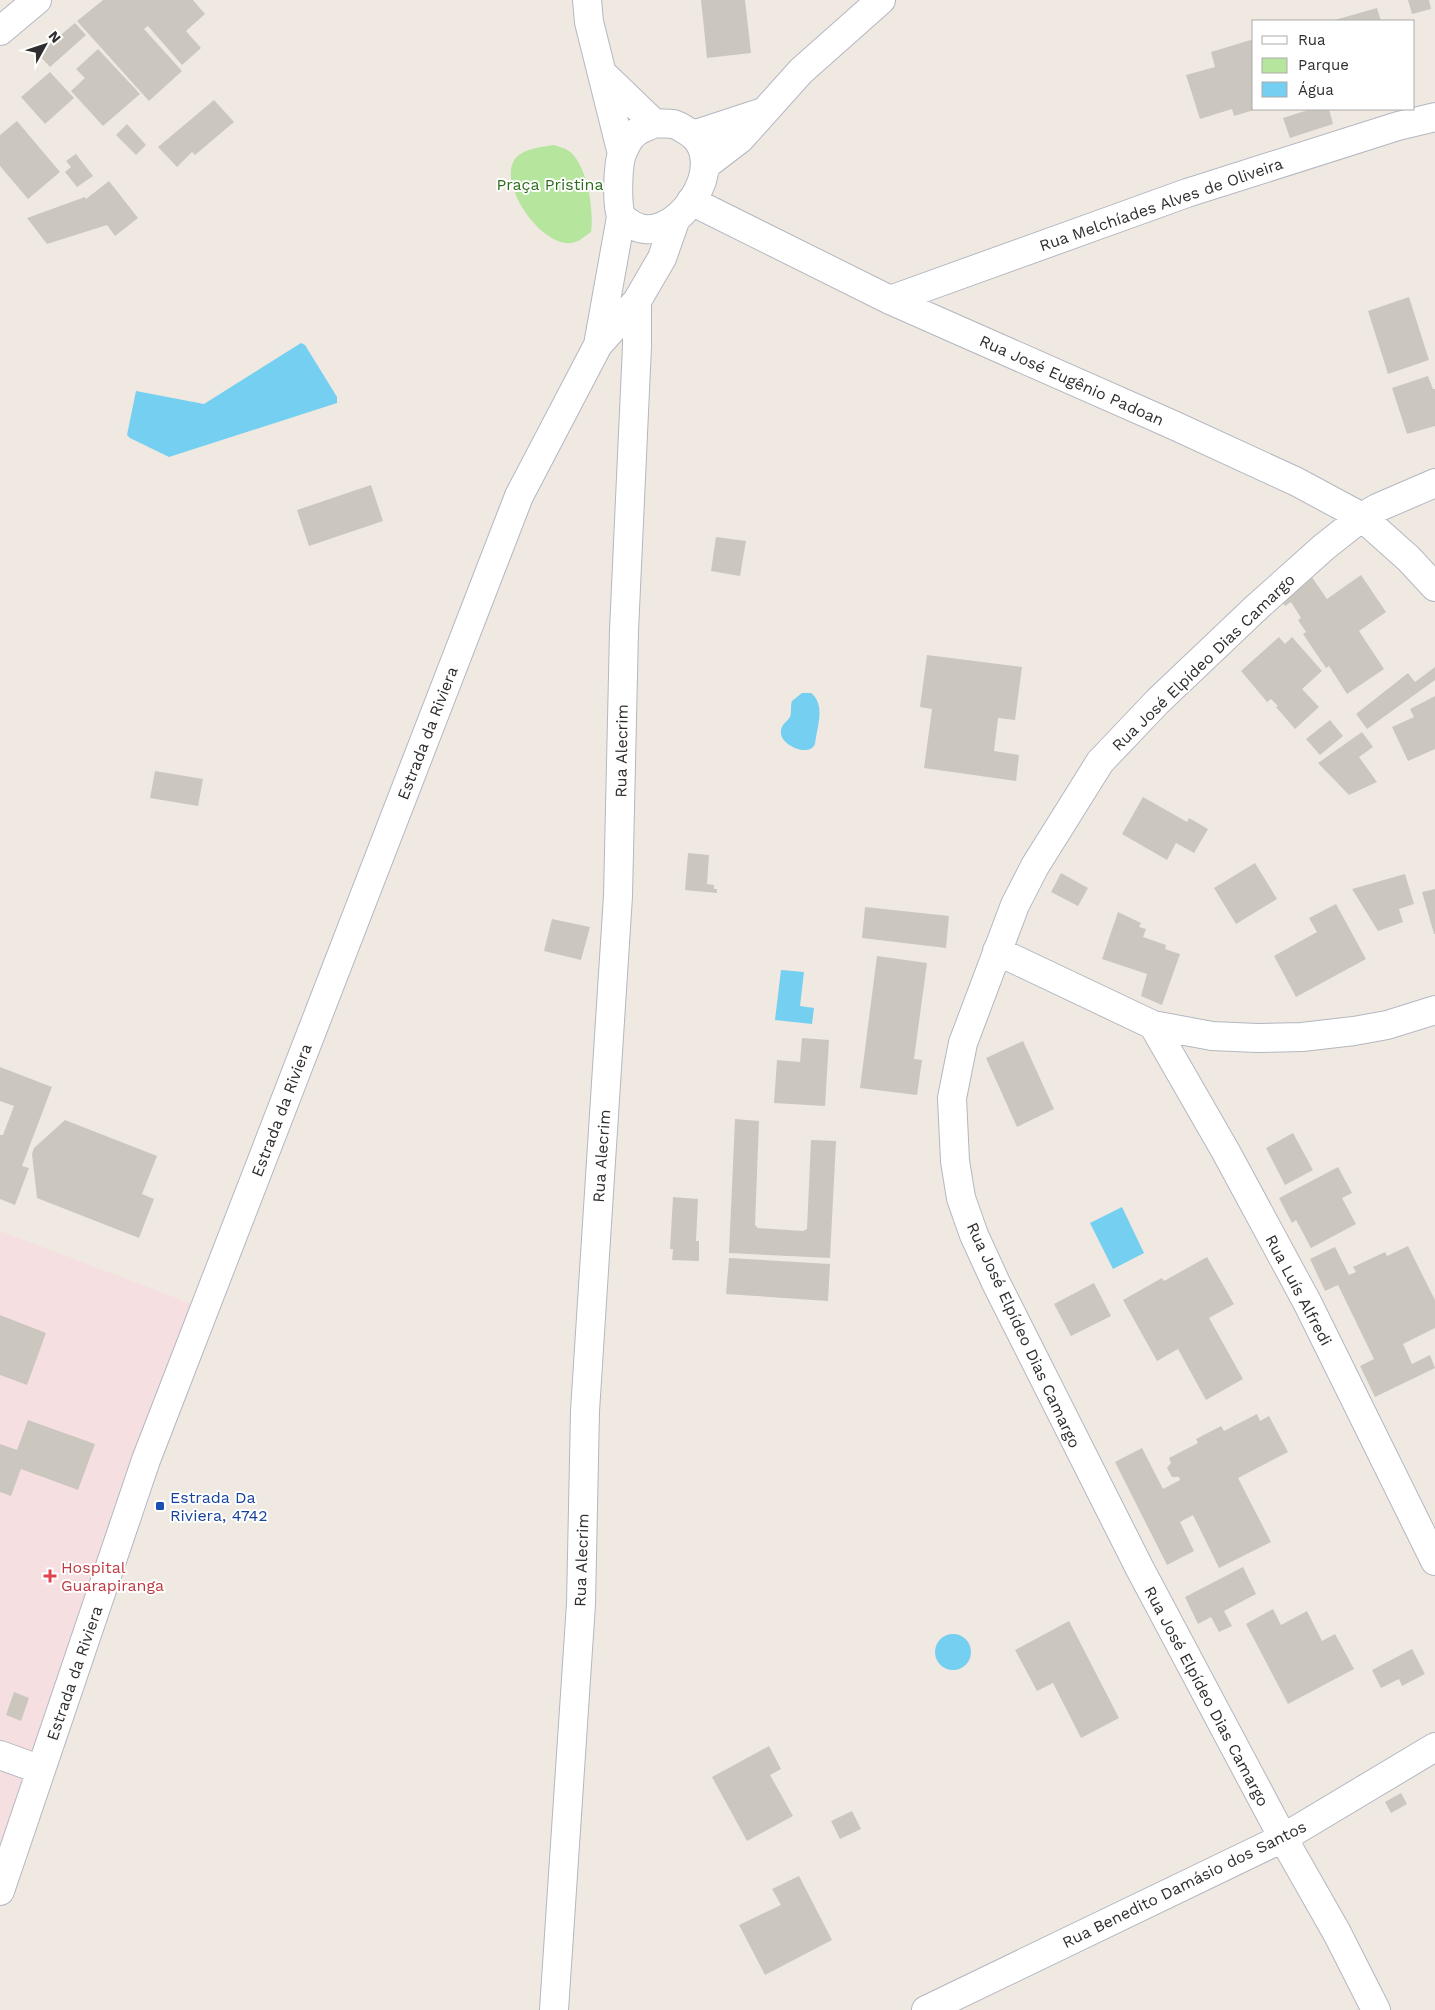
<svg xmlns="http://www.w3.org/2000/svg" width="1435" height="2010" font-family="'Work Sans',sans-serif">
<rect width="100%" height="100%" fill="#efe9e1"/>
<path fill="#f5dfe0" d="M0,1231L200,1307L0,1846Z"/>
<path fill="#b6e59e" d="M554,145C559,147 565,148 569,151C588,166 594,210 591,232C586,235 580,241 575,242C545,253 496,184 515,159C524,148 542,147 554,145Z"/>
<path fill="#75cff0" d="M301,343L305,345L337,397V403L169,457L130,438L127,435L136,391L204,404Z
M802,693H811C826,705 817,727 815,744C809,758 782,745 781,734C780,725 786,723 790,717C792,712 790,706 792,701Z
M781,970L804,972L800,1006L814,1008L812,1024L775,1020Z
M1122,1207L1144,1253L1113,1269L1090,1223Z
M935 1652a18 18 0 1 1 36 0a18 18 0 1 1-36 0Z"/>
<path fill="#cbc7bf" d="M103,0H193L205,14L186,31L201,48L182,65L148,26L144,29L182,71L149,101L77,21Z
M701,0H745L751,53L707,58Z
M1408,0H1429L1431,9L1412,14Z
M1377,8L1381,21H1331Z
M75,23L86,35L50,67L38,54Z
M1254,39V110L1234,116L1232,109L1200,119L1186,75L1215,67L1211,52Z
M98,49L140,94L103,126L71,91L85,78L76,69Z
M50,72L74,98L45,124L21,97Z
M214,100L234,122L195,155L192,152L177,167L158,147Z
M1311,109H1329L1333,124L1290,138L1283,118Z
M17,121L60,172L28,199L0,166V135Z
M127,124L146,145L136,155L116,135Z
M76,154L93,176L77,187L65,172L71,167L66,161Z
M109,181L138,218L115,236L107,225L47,244L27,218L85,197L86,199Z
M1409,297L1429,360L1388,374L1368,311Z
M1428,376L1433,389H1435V426L1407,434L1392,388Z
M371,485L383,521L309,546L297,510Z
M716,537L746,541L740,576L711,571Z
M1309,573L1327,599L1361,575L1386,612L1359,631L1384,669L1347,694L1329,666L1326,668L1305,637L1303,634L1306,632L1298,620L1301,618L1291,602L1285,606L1279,597Z
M1279,637L1285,644L1292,637L1322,671L1302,689L1319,707L1295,729L1276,707L1278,706L1271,699L1267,702L1241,671Z
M927,655L1022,667L1015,720L998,718L994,751L1019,755L1016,781L924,768L932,709L920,707Z
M1435,667V680L1367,729L1356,714L1408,673L1415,682Z
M1435,696V749L1408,761L1392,727L1414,717L1410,709Z
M1330,720L1343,736L1320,755L1306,739Z
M1362,732L1373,747L1359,757L1377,782L1349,795L1318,763Z
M155,771L203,779L198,806L150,798Z
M1143,797L1187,822L1189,818L1208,829L1194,853L1176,843L1167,860L1122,834Z
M688,853L709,855L707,884L714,885V889H717V893L685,890Z
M1255,863L1277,899L1236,924L1214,888Z
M1061,873L1088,888L1078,906L1051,892Z
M1405,874L1414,904L1399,909L1403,922L1378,931L1352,889Z
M1435,889V934H1434L1422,892Z
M1336,904L1366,959L1296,997L1274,956L1317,932L1309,918Z
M865,907L949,916L946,948L862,938Z
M1118,912L1141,923L1139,927L1146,929L1143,937L1166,945L1165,949L1180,954L1162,1005L1141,996L1147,974L1102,959Z
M552,919L590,927L581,960L544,951Z
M877,956L927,963L914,1059L922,1060L917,1095L860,1088Z
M802,1038L829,1040L825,1106L774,1103L777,1060L800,1062Z
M1023,1041L1054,1109L1017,1127L986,1058Z
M0,1067L52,1087L22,1166L29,1168L15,1205L0,1199V1135H3L14,1106L0,1101Z
M735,1119L759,1121L755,1225L758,1228L803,1231L807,1229L811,1140L836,1141L830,1258L729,1253Z
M65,1120L157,1156L142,1194L154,1199L139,1238L37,1198L32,1154L34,1148Z
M1293,1133L1313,1170L1285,1185L1266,1148Z
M1338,1167L1352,1193L1342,1198L1356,1224L1311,1248L1296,1220L1292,1223L1279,1198Z
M673,1197L698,1199L696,1241H699V1261L672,1260L673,1249H670Z
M1408,1246L1435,1300V1328L1403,1344L1412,1364L1430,1355L1435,1368L1375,1397L1360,1366L1374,1359L1338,1285L1325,1291L1310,1259L1335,1247L1349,1275L1356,1272L1353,1267L1385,1252L1387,1256Z
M1207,1257L1234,1304L1209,1318L1243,1379L1206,1400L1178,1349L1157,1361L1123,1300L1162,1278L1164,1281Z
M729,1258L830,1264L828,1301L726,1294Z
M1094,1283L1111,1316L1071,1336L1054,1304Z
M0,1315L46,1333L27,1385L0,1375Z
M1257,1414L1260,1421L1269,1416L1288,1452L1238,1478L1271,1542L1219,1568L1193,1515L1180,1522L1194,1551L1167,1565L1115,1462L1142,1448L1163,1489L1180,1480L1179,1477H1172L1167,1468L1171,1463L1169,1458L1198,1443L1196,1439L1221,1426L1224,1431Z
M28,1420L95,1444L78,1490L21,1469L11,1496L0,1492V1444L17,1450Z
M1243,1567L1256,1594L1224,1611L1232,1626L1219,1632L1211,1617L1198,1624L1185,1597Z
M1273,1609L1281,1625L1307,1611L1322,1641L1335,1634L1354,1669L1288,1704L1246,1624Z
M1069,1621L1119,1718L1081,1738L1053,1683L1037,1691L1015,1650Z
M1412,1649L1425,1674L1402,1686L1399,1679L1381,1688L1372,1670Z
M14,1692L29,1698L21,1721L6,1715Z
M769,1746L781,1769L770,1775L793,1816L747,1841L712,1777Z
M1401,1793L1407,1804L1391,1813L1385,1802Z
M852,1811L861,1829L840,1839L831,1821Z
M799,1876L832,1940L765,1975L739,1925L781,1905L772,1889Z"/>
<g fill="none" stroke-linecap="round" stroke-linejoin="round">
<g stroke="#b4b7c1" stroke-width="30">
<path id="minor" d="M587,0L589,22L622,154
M0,31L37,0
M602,73L654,123
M654,123C660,124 667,123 673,124C678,125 682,128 687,131C737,160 671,256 628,222C626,221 623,220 622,218C616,209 618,164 622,154C624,148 629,138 634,134C639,129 648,127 654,123Z
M693,135L763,112
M706,165L740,139L801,71L881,0
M691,201L890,300L1171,424L1297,482L1362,517L1409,559L1435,587
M890,300L1187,193L1398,126L1435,117
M598,345L621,217
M997,951L1153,1025L1212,1036L1257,1038L1302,1037L1354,1031L1387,1025L1435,1010
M1153,1025L1226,1152L1307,1302L1435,1561
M0,1755L41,1770
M0,1891L146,1460L519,496L598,345L637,301L662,258L675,221
M554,2010L581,1604L585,1411L618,896L624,631L637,346V301
M926,2010L1283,1838L1435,1747
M1376,2010L1337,1933L1283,1838L1139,1567L996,1283L974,1235L961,1198L955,1161L952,1098L963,1043L1015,905L1035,866L1100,762L1158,701L1257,607L1324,547L1362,517L1377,508L1435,483"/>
</g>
<use href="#minor" stroke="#fff" stroke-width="28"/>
</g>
<rect fill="#1a4fb4" stroke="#fff" stroke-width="2" x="155" y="1501" width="10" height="10" rx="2.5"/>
<path fill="#e0444e" stroke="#fff" stroke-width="2" d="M47.5 1568.5h5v5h5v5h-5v5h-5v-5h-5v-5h5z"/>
<g text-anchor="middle" stroke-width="4" stroke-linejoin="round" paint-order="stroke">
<g font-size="16" fill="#2c6e1b" stroke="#fff">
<text x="550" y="190">Praça Pristina</text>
</g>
<g font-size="16" fill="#2e2e2e" stroke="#fff">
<text transform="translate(1161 204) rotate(-19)" y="6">Rua Melchíades Alves de Oliveira</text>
<text transform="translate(1072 380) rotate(24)" y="6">Rua José Eugênio Padoan</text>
<text transform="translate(1203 662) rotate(-44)" y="6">Rua José Elpídeo Dias Camargo</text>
<text transform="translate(427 733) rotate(-69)" y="6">Estrada da Riviera</text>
<text transform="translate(621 751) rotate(-89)" y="6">Rua Alecrim</text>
<text transform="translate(281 1110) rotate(-69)" y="6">Estrada da Riviera</text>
<text transform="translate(601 1156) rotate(-86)" y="6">Rua Alecrim</text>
<text transform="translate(1299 1290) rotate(62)" y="6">Rua Luís Alfredi</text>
<text transform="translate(1024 1335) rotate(65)" y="6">Rua José Elpídeo Dias Camargo</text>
<text transform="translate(581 1560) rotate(-88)" y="6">Rua Alecrim</text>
<text transform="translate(74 1673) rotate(-71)" y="6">Estrada da Riviera</text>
<text transform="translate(1207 1696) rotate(62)" y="6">Rua José Elpídeo Dias Camargo</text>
<text transform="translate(1184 1884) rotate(-26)" y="6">Rua Benedito Damásio dos Santos</text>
</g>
<g font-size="16" fill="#164399" stroke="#fff" text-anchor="start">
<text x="170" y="1503">Estrada Da<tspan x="170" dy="18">Riviera, 4742</tspan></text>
</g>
<g font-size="16" fill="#be3a42" stroke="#fff" text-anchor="start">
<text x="61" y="1573">Hospital<tspan x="61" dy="18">Guarapiranga</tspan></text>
</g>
</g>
<rect x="1252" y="20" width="162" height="90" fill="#ffffff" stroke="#ababab"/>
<rect x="1262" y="36" width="25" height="8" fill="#ffffff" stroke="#ababab"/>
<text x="1298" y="45" font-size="15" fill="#2e2e2e">Rua</text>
<rect x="1262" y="58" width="25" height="15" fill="#b6e59e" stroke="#ababab"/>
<text x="1298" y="70" font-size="15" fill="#2e2e2e">Parque</text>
<rect x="1262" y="82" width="25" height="15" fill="#75cff0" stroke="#ababab"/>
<text x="1298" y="95" font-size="15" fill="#2e2e2e">Água</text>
<g transform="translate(45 45) rotate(50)" stroke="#ffffff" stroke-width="4" paint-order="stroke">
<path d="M0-4L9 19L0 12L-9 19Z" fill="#2e2e2e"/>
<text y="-8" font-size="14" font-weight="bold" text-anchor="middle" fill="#2e2e2e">N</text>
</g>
</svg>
